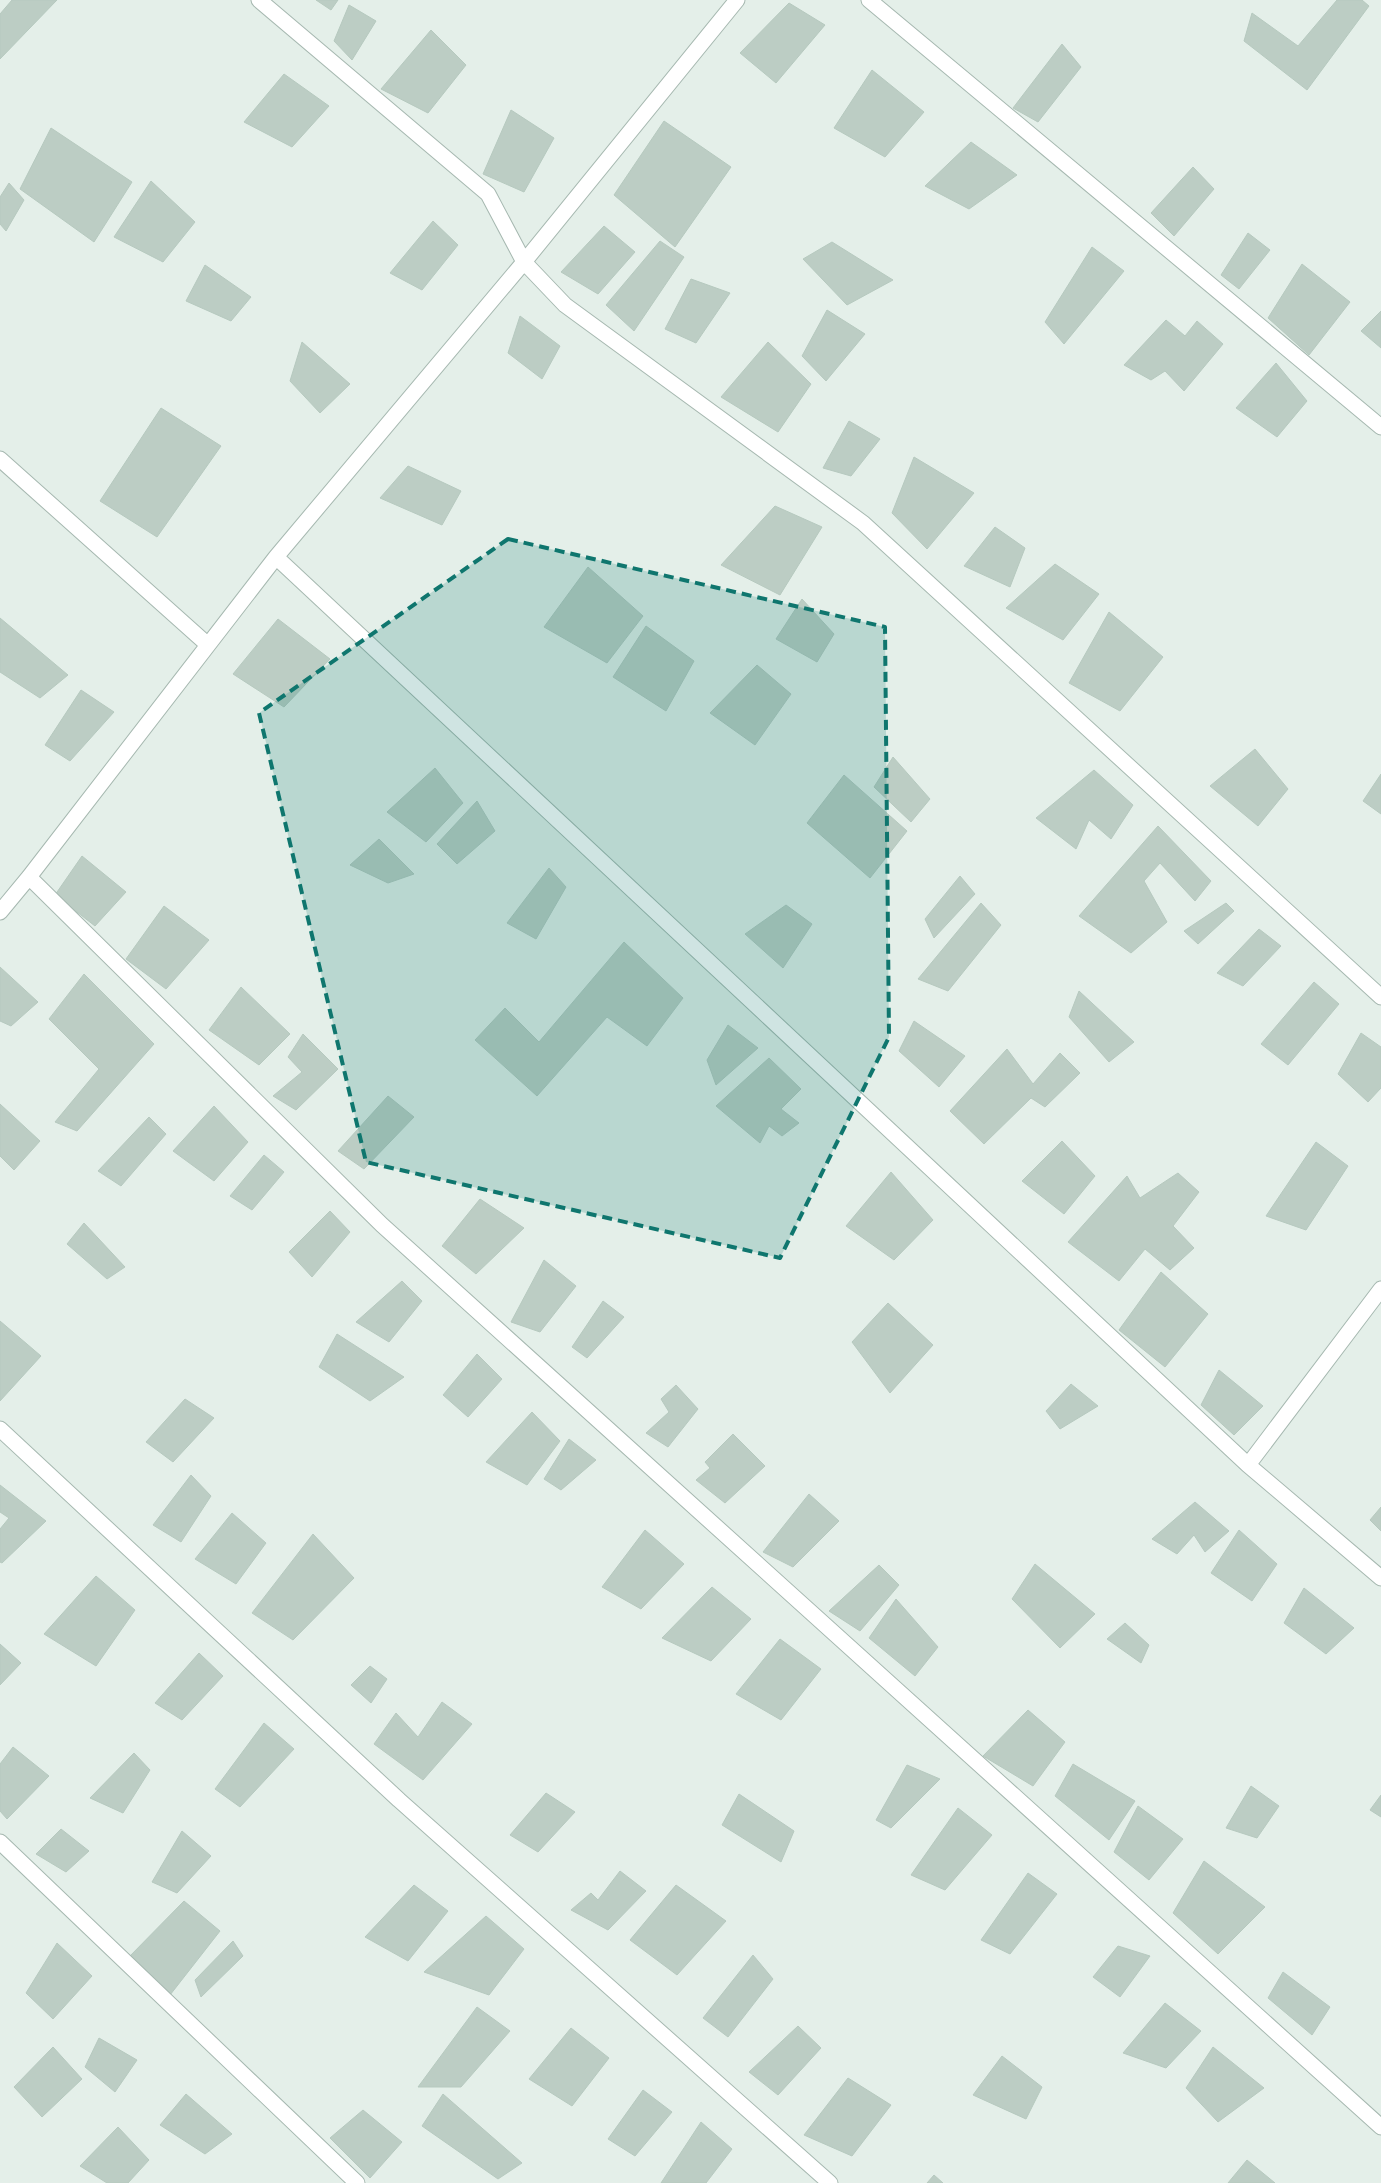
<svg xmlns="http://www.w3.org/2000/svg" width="1381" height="2183" font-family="Mulish,sans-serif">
<rect width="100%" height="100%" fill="#e4efe9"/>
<path fill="#bccdc4" stroke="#b6c9bf" d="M12,0H57L0,59V14Z
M316,0H338L331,10Z
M1337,0H1362L1369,6L1307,90L1244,41L1252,13L1298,46Z
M789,3L825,25L776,83L740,53Z
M349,5L376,21L352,60L334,41Z
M431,30L466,65L428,113L381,89Z
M1062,44L1081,67L1038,122L1013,108Z
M872,70L924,112L885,157L834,128Z
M284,74L329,106L292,147L244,122Z
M511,110L554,138L524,192L483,174Z
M664,121L731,167L675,247L614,195Z
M51,128L132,182L94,242L20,189Z
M971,142L1017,175L969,209L925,186Z
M1193,167L1214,189L1174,236L1151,213Z
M151,181L195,222L163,262L114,237Z
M9,183L24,200L6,231L0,224V197Z
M433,221L458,245L422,290L390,273Z
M604,226L635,252L598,294L561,272Z
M1248,233L1270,250L1239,289L1221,275Z
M660,241L684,257L634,331L606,305Z
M832,242L893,280L847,305L803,259Z
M1092,247L1124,271L1064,344L1045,322Z
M1302,264L1350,302L1309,355L1268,318Z
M205,265L251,297L231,321L186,301Z
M691,279L730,293L696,343L665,329Z
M827,310L865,334L826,381L802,356Z
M1381,311V348L1361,331Z
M520,316L560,346L542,379L508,353Z
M1166,320L1185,336L1197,321L1223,344L1184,391L1165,371L1151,380L1124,365Z
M302,342L350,384L320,413L290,381Z
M768,342L811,384L778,432L721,397Z
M1276,363L1307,401L1277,437L1236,408Z
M161,408L221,446L157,537L100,501Z
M849,421L880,439L851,476L823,468Z
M914,457L974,493L927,549L892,513Z
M408,466L461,491L442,525L380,498Z
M775,506L822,527L780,595L721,565Z
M995,527L1025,548L1010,587L964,566Z
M1055,564L1099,594L1063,640L1006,608Z
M588,567L643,616L607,663L544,627Z
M802,599L834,634L817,662L776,639Z
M1109,612L1163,657L1120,711L1069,683Z
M0,618L68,675L40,698L0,672Z
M278,619L330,659L284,707L233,674Z
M646,626L694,661L666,711L613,677Z
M757,665L791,694L755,745L710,713Z
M81,690L114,712L70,761L45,745Z
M1255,749L1288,789L1258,826L1210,786Z
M893,757L930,799L911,822L874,787Z
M435,768L463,803L426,842L387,812Z
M1094,770L1133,805L1111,839L1089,820L1076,849L1036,818Z
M1381,774V814L1363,801Z
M844,775L907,831L870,878L807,823Z
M477,801L495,831L457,864L437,844Z
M1158,826L1211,881L1195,901L1160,863L1144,881L1167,922L1131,953L1079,916Z
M379,839L414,874L388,883L350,865Z
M82,856L126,892L95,926L55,895Z
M549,868L566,887L536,939L507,923Z
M960,876L975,894L934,938L925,919Z
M981,903L1001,925L948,991L918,979Z
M1226,903L1234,911L1198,944L1184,931Z
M786,905L812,924L783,968L745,934Z
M164,906L209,940L166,989L126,959Z
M1259,929L1281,946L1243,986L1217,973Z
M624,942L683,998L647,1046L607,1017L537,1096L475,1040L505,1008L539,1042Z
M0,967L38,1002L11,1026L0,1021Z
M84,974L154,1044L77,1131L55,1122L99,1069L49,1019Z
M1314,982L1339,1004L1288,1065L1261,1044Z
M241,987L290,1034L259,1065L209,1030Z
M1079,991L1134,1042L1109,1062L1069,1017Z
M914,1021L965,1056L939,1087L899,1051Z
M728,1025L758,1048L716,1085L707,1060Z
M1361,1033L1381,1047V1088L1368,1102L1338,1074Z
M303,1034L338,1069L296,1110L273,1096L302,1072L288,1057Z
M1007,1049L1033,1084L1060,1053L1080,1073L1045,1107L1031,1098L984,1144L950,1111Z
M769,1058L801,1089L781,1109L799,1123L782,1136L769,1126L760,1143L716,1106Z
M388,1096L414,1117L364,1169L338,1151Z
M0,1104L40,1141L14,1170L0,1156Z
M214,1106L248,1142L214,1181L173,1151Z
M149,1117L166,1134L121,1186L98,1171Z
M1062,1141L1095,1176L1064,1214L1022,1181Z
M1316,1142L1348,1166L1306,1230L1266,1216Z
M264,1155L284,1172L252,1210L230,1196Z
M891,1172L933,1220L894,1260L846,1226Z
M1178,1173L1199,1192L1173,1226L1194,1248L1170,1270L1145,1249L1119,1281L1068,1242L1127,1176L1140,1198Z
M480,1199L524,1228L476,1274L442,1246Z
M330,1211L350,1232L312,1277L289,1252Z
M84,1223L125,1267L107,1279L67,1244Z
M544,1260L576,1286L540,1332L511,1322Z
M1161,1272L1208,1314L1165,1367L1119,1330Z
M402,1281L422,1301L389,1342L356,1322Z
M603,1301L624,1317L587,1358L572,1347Z
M888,1303L933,1345L890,1393L852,1342Z
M0,1321L41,1356L0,1401Z
M337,1334L404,1377L370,1401L319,1367Z
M477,1354L502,1379L468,1417L443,1395Z
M1219,1370L1263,1406L1234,1435L1201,1405Z
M1071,1384L1098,1406L1060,1429L1046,1411Z
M676,1385L698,1409L668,1447L646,1433L669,1412L661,1399Z
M185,1399L214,1418L173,1462L146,1442Z
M532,1412L560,1441L527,1485L486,1462Z
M733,1434L765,1466L725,1503L696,1480L710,1468L705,1462Z
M569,1439L596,1460L561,1490L544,1479Z
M191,1475L211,1496L181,1542L153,1525Z
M0,1485L46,1521L2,1563L0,1562V1529L9,1518L0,1512Z
M809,1494L839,1521L793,1567L763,1552Z
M1195,1502L1229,1531L1205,1552L1194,1535L1177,1554L1152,1539Z
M1381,1507V1531L1370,1520Z
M232,1513L266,1543L236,1584L195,1559Z
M645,1530L684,1564L641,1609L602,1587Z
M1239,1530L1277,1564L1252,1601L1211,1573Z
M313,1534L354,1578L293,1640L252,1613Z
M1035,1564L1095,1614L1060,1648L1012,1599Z
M879,1565L899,1585L860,1631L829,1611Z
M96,1576L135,1610L96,1666L44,1634Z
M712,1587L751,1619L711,1661L662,1638Z
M1304,1588L1354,1628L1326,1654L1284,1623Z
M896,1599L938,1647L915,1676L869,1638Z
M1125,1623L1149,1645L1141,1663L1107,1639Z
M780,1639L821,1669L781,1720L736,1694Z
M0,1644L21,1663L0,1685Z
M199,1653L223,1676L182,1720L155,1703Z
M370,1666L387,1679L371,1703L351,1685Z
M442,1702L472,1724L423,1780L374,1744L396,1713L418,1737Z
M1028,1710L1065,1742L1033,1786L983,1756Z
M264,1723L294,1749L240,1807L215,1789Z
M13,1747L49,1776L7,1819L0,1811V1764Z
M134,1753L150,1770L123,1813L90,1798Z
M1073,1764L1135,1801L1109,1840L1055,1796Z
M907,1765L940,1779L891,1828L876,1820Z
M1251,1786L1279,1806L1257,1838L1226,1828Z
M546,1793L575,1812L538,1852L510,1835Z
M739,1794L794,1831L781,1862L722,1825Z
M1381,1795V1817L1370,1810Z
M1138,1806L1183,1839L1149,1880L1114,1852Z
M958,1808L992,1835L945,1890L911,1875Z
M61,1829L89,1851L66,1872L36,1854Z
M182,1831L211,1856L177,1893L152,1882Z
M1204,1861L1265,1907L1218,1954L1173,1913Z
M620,1871L646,1891L608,1930L571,1910L591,1893L598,1900Z
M1028,1873L1057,1894L1010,1954L981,1940Z
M414,1885L448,1911L408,1961L365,1937Z
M676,1885L726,1921L677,1975L630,1940Z
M184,1901L220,1931L170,1995L129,1957Z
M486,1916L524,1949L489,1995L424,1972Z
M233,1941L243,1956L201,1997L195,1980Z
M57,1943L92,1976L53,2019L26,1993Z
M1118,1946L1150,1956L1120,1997L1093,1977Z
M753,1955L773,1979L728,2037L703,2018Z
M1283,1972L1330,2007L1312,2035L1268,1998Z
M1165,2003L1201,2031L1166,2068L1123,2053Z
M477,2007L510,2031L461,2087H418Z
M798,2026L821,2048L778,2095L749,2072Z
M571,2028L609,2058L572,2106L529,2079Z
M99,2038L137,2060L115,2092L85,2067Z
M53,2047L82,2079L42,2117L14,2087Z
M1213,2047L1264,2088L1218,2122L1186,2088Z
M1002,2056L1042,2087L1026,2119L973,2095Z
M848,2078L891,2105L852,2156L804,2135Z
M643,2090L672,2112L635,2156L608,2139Z
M186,2094L232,2134L205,2154L160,2125Z
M443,2094L522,2163L498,2179L422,2126Z
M363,2110L402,2142L370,2178L330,2138Z
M701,2122L732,2149L706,2183H661Z
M118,2127L149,2160L128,2183H107L80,2166Z
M1247,2160L1275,2183H1228Z
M934,2175L943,2183H927Z"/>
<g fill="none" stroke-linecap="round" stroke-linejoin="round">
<g stroke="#a6b8b0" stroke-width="17">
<path id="minor" d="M259,0L488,194L524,262L565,305L863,523L1381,997
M869,0L1381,427
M0,459L208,645
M276,557L1248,1465L1381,1578
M29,877L382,1225L1381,2127
M0,912L29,877L276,557L524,262L737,0
M0,1429L399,1800L830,2183
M1248,1465L1381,1289
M0,1842L357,2183"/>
</g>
<use href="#minor" stroke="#fff" stroke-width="15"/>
</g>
<path fill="#0f766e" fill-opacity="0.2" stroke="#0f766e" stroke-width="4" stroke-dasharray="10 6" stroke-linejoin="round" d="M508,539L885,627L889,1037L780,1258L366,1162L259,713Z"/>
</svg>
